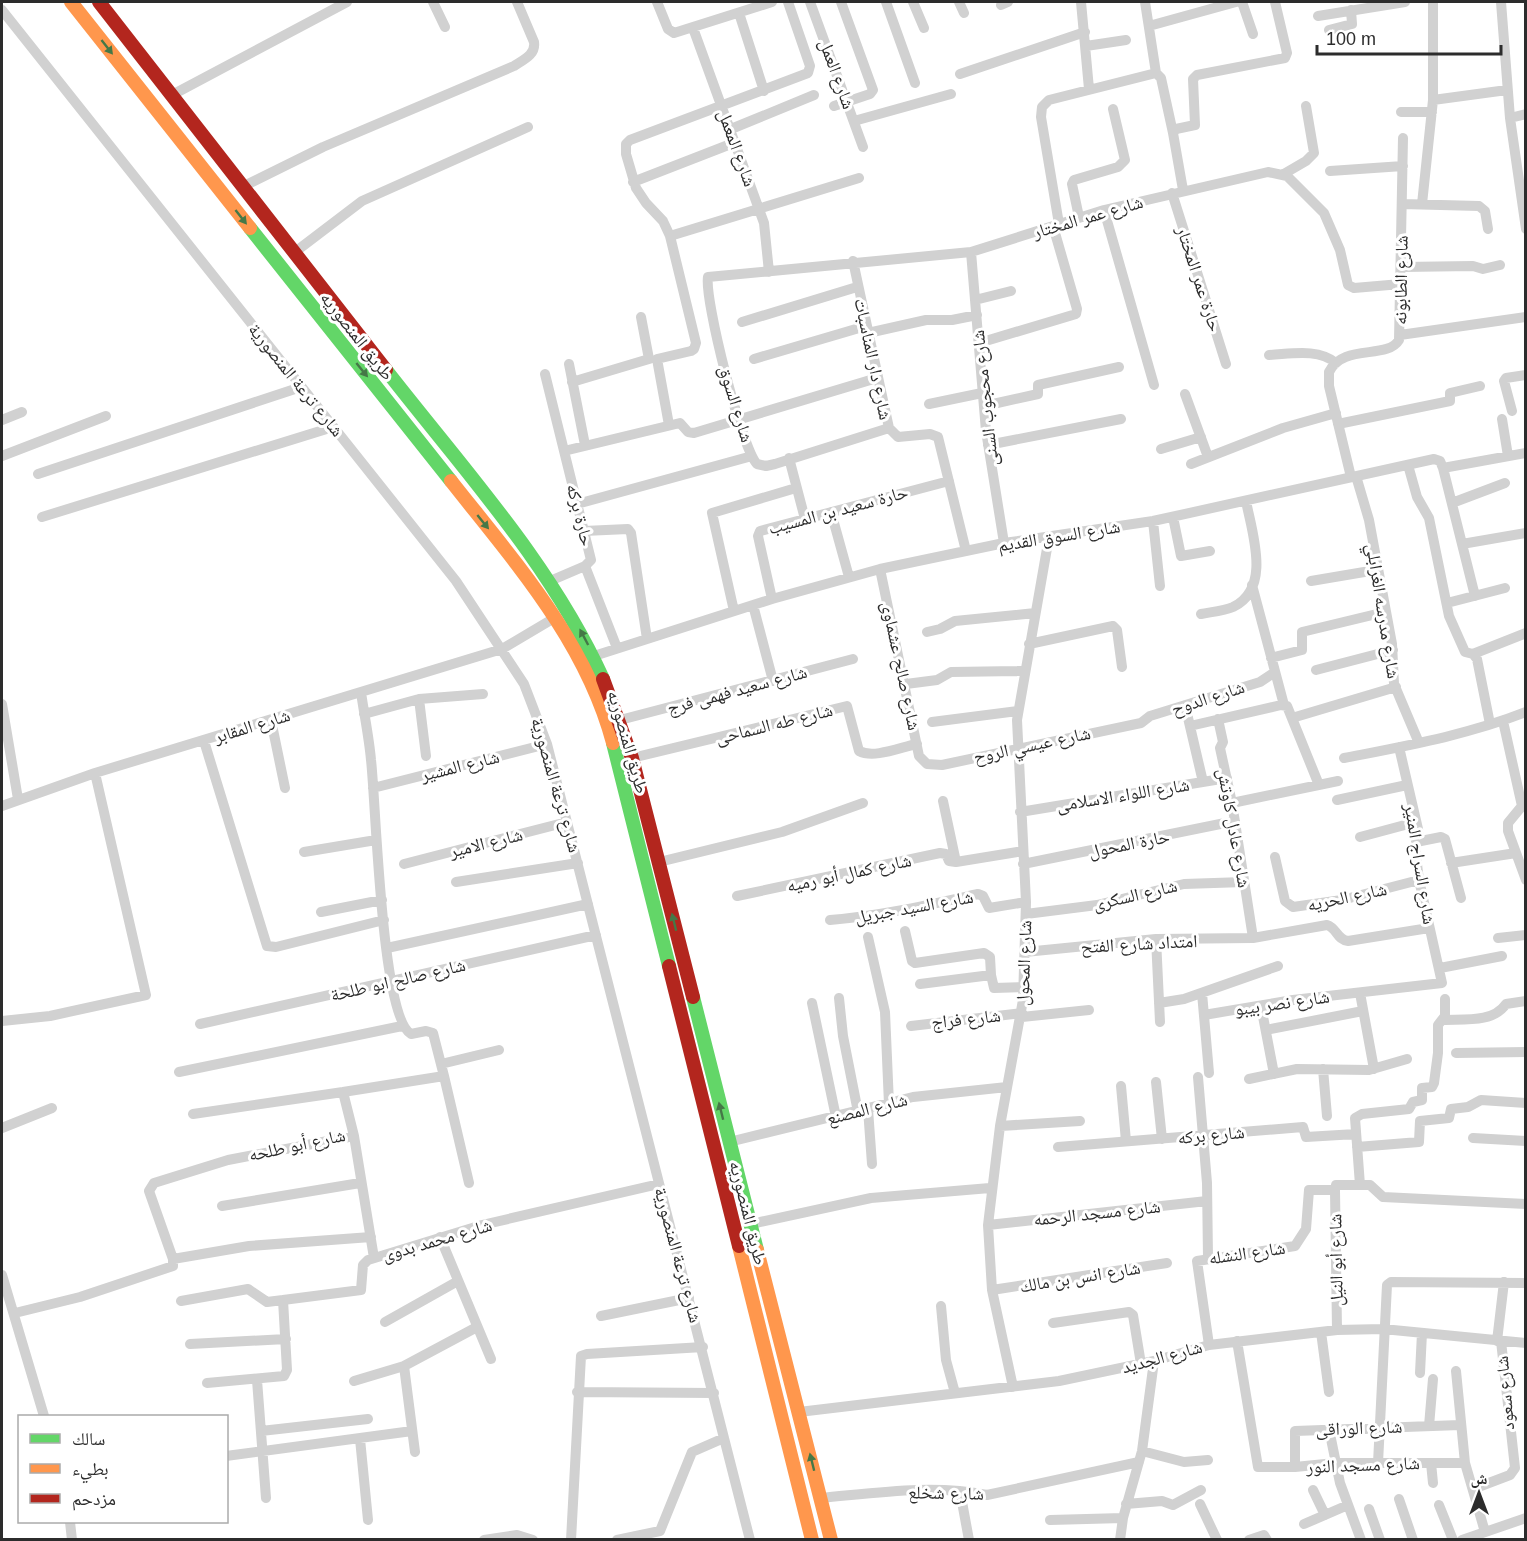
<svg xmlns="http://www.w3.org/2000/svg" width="1527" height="1541" font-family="Helvetica,'Noto Naskh Arabic',sans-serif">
<rect width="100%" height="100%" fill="#fff"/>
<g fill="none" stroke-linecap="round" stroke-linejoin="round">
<path stroke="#d1d1d1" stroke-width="10" d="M433,2L445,27
M657,2L668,29L674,33L772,2
M810,2L863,147
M886,2L915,83
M913,2L924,28
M959,2L964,13
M1081,2L1089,89
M1242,2L1253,34
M1501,2L1510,118L1526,229
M1001,5L1008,2
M2,10L456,581L524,684L547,744L750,1540
M739,13L764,91
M1318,16L1405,2
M1149,26L1236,2
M693,28L764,223L769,272
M1329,30L1352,24L1351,10
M1086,46L1126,40
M1156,73L1161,78L1173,133
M960,74L1085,32
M172,95L347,2
M1433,100L1507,90
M834,106L870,94L873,90L841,2
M1401,112H1432
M1510,118L1526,114
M854,121L951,94
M731,129L814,95
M1330,171L1403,166
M1282,175L1306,161L1314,153L1306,106
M633,182L736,142
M244,186L323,147L514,66C523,60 536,55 534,42L517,2
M1183,190L1173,133L1176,129L1195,125L1193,79L1197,75L1285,58L1287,53L1275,2
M1172,193L1226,364
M1402,204L1479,206L1485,211L1488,229
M1422,204L1433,100V2
M1104,210L1154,385
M1079,217L1072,184L1074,180L1118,167L1125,160L1113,109
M1059,224L1041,117L1042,107L1049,100L1156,73L1145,2
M670,236L859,178
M295,252L362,201L528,127
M971,252L986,431L1004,543
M853,261L889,428L898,437L930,434L938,437L966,551
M1402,267L1473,266L1483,269L1500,265
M975,300L1011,291
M742,322L857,287
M868,333L926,320H952L977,315
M1400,335L1526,317
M979,343L1076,314L1077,309L1053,226
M1269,355C1291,354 1318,348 1336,363
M754,359L866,326
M569,364L585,445
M545,374L591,560L585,566L617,648
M572,382L649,359L641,317
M1185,394L1208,457
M929,404L982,393
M984,406L1038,394V385L1119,367
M1512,411L1504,381L1506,378L1526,375
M1502,419L1508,456
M2,420L22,412
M1338,424L1450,401V393L1480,386
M669,425L657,359L691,351L694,349L696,343L670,236L663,221L646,203L636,188L626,154V144L630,140L808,73L810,66L788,2
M889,428L775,464L766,466L757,464C742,449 704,299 708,277L971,252L1104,210L1268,172L1287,176L1324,213L1340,250L1348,285L1354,288L1401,284
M988,445L1121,419
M1161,449L1201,437
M564,451L680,423L688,432L694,433L877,378
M2,456L106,416
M789,458L805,519
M1191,464L1283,428L1336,413
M1408,465L1417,497L1429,518L1449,616L1465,652L1473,654L1477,659L1490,724
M1443,468L1475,596
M38,474L301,387
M1356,476L1369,520L1392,644L1394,684L1419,743
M1351,477L1329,386V372C1343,343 1387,360 1399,340L1403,138
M1452,503L1505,483
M577,504L752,456
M831,512L849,577
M42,517L333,427
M1173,517L1181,556L1210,551
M1153,521L1160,586
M584,531L628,529L631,533L647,639
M1462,544L1526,533
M880,569L919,756L927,764L942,765L1141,723L1150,716L1260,682L1275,672
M550,581L585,566
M1311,581L1376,570
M1252,585L1284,705
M772,599L758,536L760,531L949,481
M1447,603L1505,588
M753,605L773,681
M734,611L712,513L796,488
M1201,614C1211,612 1224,611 1233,607C1272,588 1252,533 1246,501
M927,632L940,629L955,621L1035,613
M1029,644L1113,626L1117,630L1122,667
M1473,654L1526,633
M594,656L772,599L880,569L1004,543L1153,521L1434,459L1440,461L1443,468L1526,453
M1271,658L1302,650V632L1385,612
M1316,670L1393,650
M906,684L937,680L951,672L1025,671
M419,699L483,694
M2,704L18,799
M1185,705L1203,782
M364,714L419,699L426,756
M1292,718L1396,687
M1218,719L1223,742L1220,748L1232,803L1253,938
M271,720L285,788
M620,720L853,659
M1503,721L1522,806L1508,823V831L1526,880
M932,722L1018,711
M1190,726L1281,705L1287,706L1319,785
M204,741L267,946L276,947L384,920
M632,758L847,706L859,751C874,759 901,747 917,744
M1344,758C1405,746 1468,735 1526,712
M373,788L547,744
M1337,800L1407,785
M943,801L956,862
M1232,803L1338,781
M2,806L95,773L502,649L556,617
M1020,812L1227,778
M1360,837L1416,822
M1416,842L1441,837L1445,839L1461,898
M304,852L376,840
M1275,857L1285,901L1293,907L1342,900L1419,880
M659,862L782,832L863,803
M1451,863L1516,853
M404,864L567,822
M1023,864L1235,821
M456,882L578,863
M737,896L940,853L946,854L949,861L956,862L1023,851
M321,912L382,900
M1026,914L1097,905L1184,884L1244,882
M830,920C881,916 928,905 978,894L983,896L989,908L1026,902
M905,931L912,961L915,963L984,953L990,957L991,975
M868,937L885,1012L889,1104
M1498,938L1526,935
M1156,939L1160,1022
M387,948L588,904
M1025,952L1156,939L1253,938L1327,925C1337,928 1337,940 1348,941L1429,928
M1440,968L1502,956
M920,984L991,975L994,988L1023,987
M1202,993L1209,1073
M1360,993L1374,1069
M839,998L843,1036L858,1112
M812,1003L836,1117
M1159,1003L1184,999L1278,966
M1261,1006L1274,1074
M1204,1015L1293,1000L1442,983L1419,880L1415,848L1419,836L1418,829L1399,747
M1022,1017L1089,1010
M1443,1020C1464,1019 1493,1023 1506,1004L1526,1001
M2,1021L50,1016L146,995L95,773
M200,1024L596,935
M911,1026L1022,1013
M1266,1030L1363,1011
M1456,1053L1526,1052
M441,1064L499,1050
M1323,1069L1327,1116
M179,1072L402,1026
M444,1076L469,1183
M1198,1077L1207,1183L1208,1258
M1249,1079L1297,1069L1369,1070L1407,1059
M1156,1082L1162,1139
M1121,1086L1126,1141
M868,1109L872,1164
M193,1114L343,1092
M1000,1126L1080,1121
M2,1128L52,1108
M354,1136L374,1258
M1473,1138L1526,1141
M729,1142L913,1097L1007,1087
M1058,1147L1303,1127L1306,1137L1356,1134
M1357,1147L1419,1142L1420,1121L1449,1118L1451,1109L1468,1107L1481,1100L1526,1103
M1360,1185L1355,1118L1362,1114L1409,1109L1413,1102L1422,1100V1088L1432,1087L1434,1083L1438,1053V1025L1445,1016V999
M1335,1190L1336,1185H1370L1383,1197L1526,1204
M1335,1190L1337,1330
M222,1206L360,1183
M751,1224L871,1198L990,1188
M988,1225L1207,1201
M440,1237L491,1359
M173,1259L249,1246L371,1237
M2,1275L44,1416
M992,1290L1167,1263
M181,1301L248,1289L267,1302L283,1300
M941,1306L946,1360L955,1393
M15,1313L80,1297L173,1266V1259L149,1191L154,1183L228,1160L354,1136L343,1092L444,1076L433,1033L426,1031L411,1034C381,1017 376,802 371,760C369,737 364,714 361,692
M601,1316L689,1298
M385,1322L458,1281
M1053,1323L1129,1312L1133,1315L1141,1364
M1321,1332L1329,1392
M1237,1341L1258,1467H1295L1335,1463H1465
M1497,1341L1504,1282
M190,1344L286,1339
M1209,1345L1197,1261L1295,1246L1306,1229L1309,1190H1335
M404,1366L415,1452
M1456,1371L1465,1463L1485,1532
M1420,1373L1422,1333
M257,1380L266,1498
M354,1381L404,1366L477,1327
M207,1383L284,1376L287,1370L283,1300L361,1290L363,1265L368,1260L482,1225L659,1184
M1013,1387L992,1290L988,1225L1000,1126L1023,1000L1026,902L1017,720L1049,537
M577,1392L714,1393
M799,1412L1059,1381L1154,1361L1209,1345L1337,1330L1383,1329L1526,1343
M1429,1426L1433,1379
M1329,1429L1340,1483L1361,1540
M261,1431L368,1419
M360,1439L368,1520
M1142,1451L1184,1462L1208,1460
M226,1456L412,1431
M1378,1463L1387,1285L1391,1282L1526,1283
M1431,1463L1433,1483
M1295,1467V1431L1460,1425
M1473,1489L1510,1475L1515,1468L1501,1341
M1313,1490L1325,1515
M960,1491L969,1540
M821,1498C876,1493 932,1484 987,1495L1139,1462
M1399,1499L1413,1540
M1126,1504L1162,1501L1173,1505L1201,1490
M1200,1504L1217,1540
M1439,1505L1453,1540
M1369,1509L1380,1540
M1050,1520L1123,1518
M70,1522L72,1540
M1304,1524L1348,1505
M484,1540L517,1535L533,1540
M571,1540L581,1356L587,1354L703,1347
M617,1540L660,1531L692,1452L724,1438
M1120,1540L1123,1518L1142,1451L1154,1361
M1249,1540L1264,1535L1267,1540
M1462,1540L1526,1518"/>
<path stroke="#63d668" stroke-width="14" d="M250,228L451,481
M386,370C463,469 551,564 603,679
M613,743L669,966
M693,997L757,1250"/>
<path stroke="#ff974d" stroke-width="14" d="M71,2L250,228
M451,481C514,561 586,641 613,743
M739,1246L812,1540
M757,1250L831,1540"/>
<path stroke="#b3261e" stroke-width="14" d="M99,2L386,370
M603,679L632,758L693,997
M669,966L739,1246"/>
</g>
<defs><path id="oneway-solid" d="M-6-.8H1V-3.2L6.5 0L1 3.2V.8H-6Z" transform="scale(1.5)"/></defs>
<g fill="#457847">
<use href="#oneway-solid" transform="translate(107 47) rotate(52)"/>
<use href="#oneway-solid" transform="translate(241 217) rotate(52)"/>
<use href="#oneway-solid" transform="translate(362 370) rotate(51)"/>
<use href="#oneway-solid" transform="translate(483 522) rotate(51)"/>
<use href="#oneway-solid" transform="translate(584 637) rotate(-118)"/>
<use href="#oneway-solid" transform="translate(674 922) rotate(-104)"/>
<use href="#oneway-solid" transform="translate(721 1111) rotate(-104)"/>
<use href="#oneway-solid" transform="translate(812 1462) rotate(-104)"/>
</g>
<g text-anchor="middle" stroke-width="6" stroke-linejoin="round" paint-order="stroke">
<g font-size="18" fill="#2c2c2c" stroke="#fff">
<text transform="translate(837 74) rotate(70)" y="6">شارع العمل</text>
<text transform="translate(737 148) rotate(70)" y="6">شارع المعمل</text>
<text transform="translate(1088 217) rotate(-16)" y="6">شارع عمر المختار</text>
<text transform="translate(1199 279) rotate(72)" y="6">حارة عمر المختار</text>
<text transform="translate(1401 280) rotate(-89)" y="6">شارع الطابونه</text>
<text transform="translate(357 336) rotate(52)" y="6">طريق المنصوريه</text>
<text transform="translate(873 359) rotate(78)" y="6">شارع دار المناسبات</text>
<text transform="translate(296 380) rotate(51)" y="6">شارع ترعة المنصورية</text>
<text transform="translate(985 398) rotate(-96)" y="6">شارع محجوب السنى</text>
<text transform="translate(736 404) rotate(73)" y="6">شارع السوق</text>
<text transform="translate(838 510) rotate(-15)" y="6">حارة سعيد بن المسيب</text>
<text transform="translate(580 515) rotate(76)" y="6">حارة بركه</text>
<text transform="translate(1059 536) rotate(-9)" y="6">شارع السوق القديم</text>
<text transform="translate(1383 611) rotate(81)" y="6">شارع مدرسه الغرابلي</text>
<text transform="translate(901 666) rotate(78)" y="6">شارع صالح عشماوى</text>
<text transform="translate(737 690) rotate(-15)" y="6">شارع سعيد فهمى فرج</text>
<text transform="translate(1208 698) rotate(-18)" y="6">شارع الدوح</text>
<text transform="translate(774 724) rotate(-14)" y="6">شارع طه السماحى</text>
<text transform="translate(252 726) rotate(-17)" y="6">شارع المقابر</text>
<text transform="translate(628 742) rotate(74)" y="6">طريق المنصوريه</text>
<text transform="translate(1032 745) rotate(-12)" y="6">شارع عيسي الروح</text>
<text transform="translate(460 766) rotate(-14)" y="6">شارع المشير</text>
<text transform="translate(556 785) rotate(74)" y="6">شارع ترعة المنصورية</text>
<text transform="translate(1123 795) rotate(-9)" y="6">شارع اللواء الاسلامى</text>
<text transform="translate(1234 828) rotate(80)" y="6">شارع عادل كاوتش</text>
<text transform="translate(486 843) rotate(-14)" y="6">شارع الامير</text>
<text transform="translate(1129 844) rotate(-11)" y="6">حارة المحول</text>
<text transform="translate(1420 864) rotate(81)" y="6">شارع السراج المنير</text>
<text transform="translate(849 873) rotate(-12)" y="6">شارع كمال أبو رميه</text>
<text transform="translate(1135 895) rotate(-13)" y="6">شارع السكرى</text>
<text transform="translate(1347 897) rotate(-12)" y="6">شارع الحريه</text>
<text transform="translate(914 907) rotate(-10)" y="6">شارع السيد جبريل</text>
<text transform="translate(1139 944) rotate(-3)" y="6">امتداد شارع الفتح</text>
<text transform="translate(1024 963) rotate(-88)" y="6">شارع المحول</text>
<text transform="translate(398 980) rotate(-13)" y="6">شارع صالح ابو طلحة</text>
<text transform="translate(1282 1003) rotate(-8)" y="6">شارع نصر بيبو</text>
<text transform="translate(966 1019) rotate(-6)" y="6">شارع فراج</text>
<text transform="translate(867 1109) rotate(-14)" y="6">شارع المصنع</text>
<text transform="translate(1211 1135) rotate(-5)" y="6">شارع بركه</text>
<text transform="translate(297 1145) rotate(-12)" y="6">شارع أبو طلحه</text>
<text transform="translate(748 1213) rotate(76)" y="6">طريق المنصوريه</text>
<text transform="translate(1097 1213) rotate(-6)" y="6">شارع مسجد الرحمه</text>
<text transform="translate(437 1240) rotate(-16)" y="6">شارع محمد بدوى</text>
<text transform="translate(1247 1253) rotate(-8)" y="6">شارع النشله</text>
<text transform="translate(678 1255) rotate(75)" y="6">شارع ترعة المنصورية</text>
<text transform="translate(1336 1260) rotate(-91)" y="6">شارع أبو النيل</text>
<text transform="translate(1080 1277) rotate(-9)" y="6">شارع انس بن مالك</text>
<text transform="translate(1162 1357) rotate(-15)" y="6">شارع الجديد</text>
<text transform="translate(1505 1393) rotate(-95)" y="6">شارع سعود</text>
<text transform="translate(1359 1428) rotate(-2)" y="6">شارع الوراقى</text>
<text transform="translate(1363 1465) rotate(-2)" y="6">شارع مسجد النور</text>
<text transform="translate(946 1493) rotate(1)" y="6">شارع شخلع</text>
</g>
</g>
<rect width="1527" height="1541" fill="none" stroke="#2c2c2c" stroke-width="6"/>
<rect x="18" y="1415" width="210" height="108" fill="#ffffff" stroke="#ababab" stroke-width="1.5"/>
<rect x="30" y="1434" width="30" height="9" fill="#63d668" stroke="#ababab" stroke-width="1.5"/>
<text x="72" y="1445" font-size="18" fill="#2c2c2c">سالك</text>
<rect x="30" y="1464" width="30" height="9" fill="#ff974d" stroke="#ababab" stroke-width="1.5"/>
<text x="72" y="1475" font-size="18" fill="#2c2c2c">بطيء</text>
<rect x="30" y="1494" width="30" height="9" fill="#b3261e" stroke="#ababab" stroke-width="1.5"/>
<text x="72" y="1505" font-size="18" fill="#2c2c2c">مزدحم</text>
<g transform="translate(1479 1493)" stroke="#ffffff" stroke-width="4.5" paint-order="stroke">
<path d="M0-4.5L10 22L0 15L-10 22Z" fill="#2c2c2c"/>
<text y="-9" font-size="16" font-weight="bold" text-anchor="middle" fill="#2c2c2c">ش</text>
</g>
<path d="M1317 45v9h184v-9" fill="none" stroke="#2c2c2c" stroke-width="3"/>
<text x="1326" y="45" font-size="18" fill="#2c2c2c" stroke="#ffffff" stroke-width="4.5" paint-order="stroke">100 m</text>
</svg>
